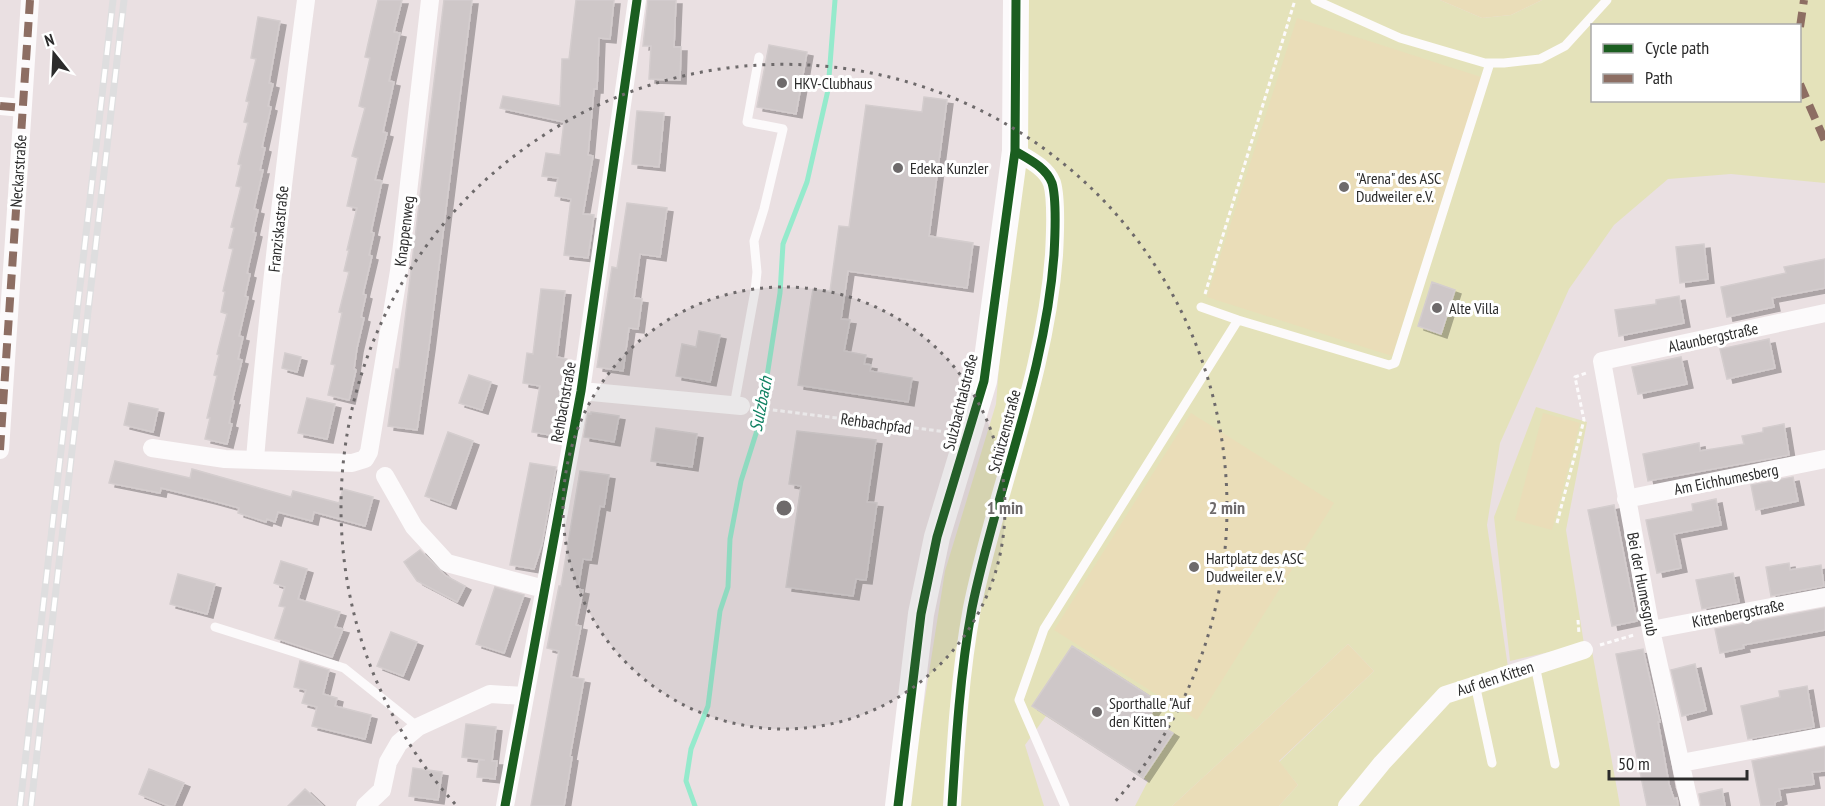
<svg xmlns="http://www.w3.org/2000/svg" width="1825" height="806" font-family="'PT Sans Narrow',sans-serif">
<defs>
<filter id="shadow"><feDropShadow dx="6" dy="4" stdDeviation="0" flood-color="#0004"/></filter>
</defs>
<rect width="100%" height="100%" fill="#eae0e2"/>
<path fill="#e4e2ba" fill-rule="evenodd" d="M1026,0H1440L1482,18L1511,15L1542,0H1825V183L1731,174L1668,179L1614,225L1569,289L1500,443L1487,525L1509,674L1592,651L1620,806H1279L1298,785L1279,762L1374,671L1348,644L1172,806H1135L1148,781L1046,716L1025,745L1044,806H908L945,571L996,404L1023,66ZM1592,26H1800V100H1592Z
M1536,407L1587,422L1566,530L1584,644L1510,661L1494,517Z"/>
<path fill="#eaddb8" d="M1440,0H1542L1511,15L1482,18Z
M1297,18L1481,77L1392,356L1207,297Z
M1191,413L1334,503L1197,720L1054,630Z
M1543,413L1580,423L1552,530L1515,520Z
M1348,644L1374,671L1279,761L1298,785L1279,806H1172Z"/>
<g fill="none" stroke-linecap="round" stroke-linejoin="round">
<path stroke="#95eacc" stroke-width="5" d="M695,806L686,781L691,749L708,706L720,611L728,587L730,539L741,481L760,421L780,293L783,244L807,182L828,90L835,0"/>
</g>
<path fill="#cec7c8" stroke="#d4cdce" stroke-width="1.5" filter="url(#shadow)" d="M378,0H402L394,32L400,33L389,81L394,82L383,132L387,133L375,180L382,181L371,232L374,233L369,255L372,256L363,294L366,295L361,317L364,318L357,348L354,369L356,370L349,400L328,395L335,365L331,364L342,313L339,312L349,272L344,271L349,250H347L357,208L347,206L358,158L352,156L365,108L359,106L370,58L365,57Z
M444,0H472L429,346L417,430L388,426L396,369H399Z
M576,0H614L610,39L599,38L597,89H594L588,155L593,156L583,214L594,215L588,258L564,255L571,199L555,196L558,178L542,176L546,153L560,155L564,122L500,108L503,96L560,106L562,59H569Z
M648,0H676L674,47H681L680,80L649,79L651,46H643Z
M258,17L280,21L269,83L273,84L268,106L271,107L262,147L265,148L260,170H263L254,209L258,210L253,232L256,233L247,273L250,274L245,296L248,297L239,336L243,337L238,359L242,360L232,401H234L229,423L232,424L227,444L205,439L210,418H207L217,376L214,375L219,355L217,354L227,314L221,312L225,292L223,291L233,249L229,248L234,228L231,227L241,187L236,186L241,165L238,164L248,123L244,122L249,102L246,101L256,59L251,58Z
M769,45L807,52L796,114L757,107Z
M924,97L947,100L929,236L973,243L967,288L848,271L841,319L850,320L844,351L866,355L864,364L871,365L870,371L912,378L908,402L798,385L813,289L830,291L839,226L849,227L866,105L922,112Z
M637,111L664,113L659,167L632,164Z
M627,203L667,208L660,257L640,254L634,298L642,299L638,329L629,328L623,371L597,367L612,267L617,268Z
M1704,244L1708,279L1680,283L1676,247Z
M1825,259V288L1772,298L1774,307L1727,317L1721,287L1786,273L1784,267Z
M1432,282L1455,290L1441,334L1418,326Z
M541,289L565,291L557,357L567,359L560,409L566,410L561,437L532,432L540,386L523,383L527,353L533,354Z
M1679,296L1684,323L1619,336L1615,310L1656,304V300Z
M699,331L720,335L710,382L676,376L682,344L696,347Z
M1769,339L1775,368L1727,379L1720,349Z
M285,353L301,357L297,372L282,368Z
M1681,357L1687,384L1638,394L1632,367Z
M469,375L491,382L482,410L459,403Z
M307,398L335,404L327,439L298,433Z
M129,403L158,409L153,432L124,425Z
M591,412L619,416L614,442L584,437L588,413L591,414Z
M1784,424L1789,455L1648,481L1643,454L1699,443L1700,451L1744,444L1742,436L1763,432V428Z
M656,428L697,434L692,467L651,461Z
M797,431L876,440L867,502L877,503L866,580L856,579L853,596L786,587L801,486L789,484Z
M448,432L473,441L450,505L425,496Z
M115,461L190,478L192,469L291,497L293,491L339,503L343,489L373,497L365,526L314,512L312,521L278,512L275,522L267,519L266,522L238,513L239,508L210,500L161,488L160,493L109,483Z
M530,463L556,467L542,544L534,569L510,565Z
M580,471L609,475L604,507L600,506L591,560L583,559L578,589L583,590L576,625L581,626L571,677L584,679L570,756L572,757L564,806H531L559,651L547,648L559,586H561Z
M1793,477L1798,501L1756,510L1751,485Z
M1716,499L1721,525L1674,534L1681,568L1657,573L1646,520L1693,511L1692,504Z
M1614,505L1637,621L1612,626L1588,510Z
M420,550L446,576L465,586L457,602L417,581L404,562Z
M281,561L307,569L298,599L340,612L335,627L343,629L332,657L275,638L285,607L279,606L285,587L274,583Z
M1789,563L1790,570L1821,565L1824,586L1771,596L1766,567Z
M1733,573L1739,602L1702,609L1696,580Z
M178,574L215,584L207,614L170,604Z
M495,587L524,595L504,653L476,644Z
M1825,608V630L1743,645L1744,648L1720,653L1715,629Z
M391,632L417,642L403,676L377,666Z
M1072,646L1159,702L1148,718L1173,733L1143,778L1032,706Z
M1643,649L1660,722H1658L1669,784L1674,799L1677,798L1678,806H1647L1616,654Z
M300,661L329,670L323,694L337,698L335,706L371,715L365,739L312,726L317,707L302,703L306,690L294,687Z
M1695,664L1706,710L1682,716L1671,670Z
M1807,686L1814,727L1748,739L1741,706L1780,697L1779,691Z
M466,724L496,727L492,761H497L495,779L477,777L479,760H485L462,757Z
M1825,747V771L1812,772L1814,784L1779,789L1781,800L1775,802V806H1761L1752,761Z
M413,768L442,772L438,800L409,796Z
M149,769L184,783L174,806H169L139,794Z
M305,789L323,806H288Z
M1722,789L1725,806H1701L1699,794Z"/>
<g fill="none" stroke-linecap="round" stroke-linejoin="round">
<path stroke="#fcfafb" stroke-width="3" stroke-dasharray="4.5 3" stroke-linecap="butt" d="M1205,294L1295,0
M758,408L947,432
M1557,523L1584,420L1575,377L1586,373
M1578,620L1579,634
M1600,645L1634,635"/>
<path stroke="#fcfafb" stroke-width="9" d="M1315,0L1400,38L1485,63H1504L1540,59L1565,46L1607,0
M1201,307L1238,320L1389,365L1395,363L1490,63
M734,406L755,291L757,272L754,241L764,209L783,129L747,122L759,57
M215,627L344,668L418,727
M1535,665L1555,764
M1475,684L1492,763
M1065,806L1019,700L1044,629L1238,320"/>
<path stroke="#fcfafb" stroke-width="18" d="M0,106L22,108
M581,391L741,406
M152,448L225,459L352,463L365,459L369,452L399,271L430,0
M0,450L30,0
M255,459C268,305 286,153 306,0
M385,476L414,527L447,563L544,589
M1626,499L1825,459
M1651,630L1825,597
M1681,763L1825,736
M365,806L382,790L388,762L399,743L418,727L490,694L524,696
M505,806L581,391L637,0
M952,806C956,740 960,673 972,608C996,489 1045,377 1054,255C1055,237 1057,200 1052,183C1046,167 1028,159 1015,151
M1347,806L1382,763L1445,695L1584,650
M1690,806L1651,630L1602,361L1825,313"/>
<path stroke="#fcfafb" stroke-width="26" d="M898,806L921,614L937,537L984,381L1015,151L1016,0"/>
<g stroke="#dededf" stroke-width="7">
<path id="rail" d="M20,806L113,0
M31,806L124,0"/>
</g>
<use href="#rail" stroke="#fff" stroke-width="4.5" stroke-dasharray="14" stroke-linecap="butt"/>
<path stroke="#8d6e63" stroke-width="8" stroke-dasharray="15 8" stroke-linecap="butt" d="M1800,27L1804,0
M1800,84L1825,141
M0,106L22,108
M0,450L30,0"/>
<g stroke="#fff" stroke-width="13">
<path id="cycleway" d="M505,806L581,391L637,0
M898,806L921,614L937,537L984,381L1015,151L1016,0
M952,806C956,740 960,673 972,608C996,489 1045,377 1054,255C1055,237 1057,200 1052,183C1046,167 1028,159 1015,151"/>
</g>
<use href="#cycleway" stroke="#1b5e20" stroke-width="9"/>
</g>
<circle cx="784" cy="508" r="221" fill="#6e6a6b" fill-opacity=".12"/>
<g fill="none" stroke="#6e6a6b" stroke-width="3" stroke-dasharray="3 6">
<circle cx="784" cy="508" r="221"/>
<path d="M455 804A443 443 0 1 1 1113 804"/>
</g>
<g fill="#6e6a6b" stroke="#fff" stroke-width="2">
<circle cx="782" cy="83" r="6"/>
<circle cx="898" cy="168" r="6"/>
<circle cx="1344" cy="187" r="6"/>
<circle cx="1437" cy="308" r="6"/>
<circle cx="1194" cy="567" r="6"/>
<circle cx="1097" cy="712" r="6"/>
</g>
<g text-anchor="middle" stroke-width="6" stroke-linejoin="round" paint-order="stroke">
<g font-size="16" fill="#2b2b2b" stroke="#fff" text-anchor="start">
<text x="794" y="89">HKV-Clubhaus</text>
<text x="910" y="174">Edeka Kunzler</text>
<text x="1356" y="184">"Arena" des ASC<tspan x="1356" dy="18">Dudweiler e.V.</tspan></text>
<text x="1449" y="314">Alte Villa</text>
<text x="1206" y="564">Hartplatz des ASC<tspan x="1206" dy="18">Dudweiler e.V.</tspan></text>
<text x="1109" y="709">Sporthalle "Auf<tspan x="1109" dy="18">den Kitten"</tspan></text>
</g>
<g font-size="16" fill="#2b2b2b" stroke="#fff">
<text transform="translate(18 171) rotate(-86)" y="6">Neckarstraße</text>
<text transform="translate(278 229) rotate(-84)" y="6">Franziskastraße</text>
<text transform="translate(404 231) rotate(-83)" y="6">Knappenweg</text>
<text transform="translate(1713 337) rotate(-12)" y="6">Alaunbergstraße</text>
<text transform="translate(563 402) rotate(-80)" y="6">Rehbachstraße</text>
<text transform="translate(960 402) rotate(-76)" y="6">Sulzbachtalstraße</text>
<text transform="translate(876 423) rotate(8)" y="6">Rehbachpfad</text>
<text transform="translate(1004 431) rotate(-75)" y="6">Schützenstraße</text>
<text transform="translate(1726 479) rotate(-11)" y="6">Am Eichhumesberg</text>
<text transform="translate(1643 584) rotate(79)" y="6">Bei der Humesgrub</text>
<text transform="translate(1738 613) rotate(-11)" y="6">Kittenbergstraße</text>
<text transform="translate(1495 678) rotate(-18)" y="6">Auf den Kitten</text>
</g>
<g font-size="18" font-style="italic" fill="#0f8062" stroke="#fff">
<text transform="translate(761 404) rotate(-79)" y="6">Sulzbach</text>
</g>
</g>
<circle cx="784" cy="508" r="9" fill="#6e6a6b" stroke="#fff" stroke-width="3"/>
<g font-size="18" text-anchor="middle" font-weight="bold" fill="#6e6a6b" stroke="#fff" stroke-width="6" stroke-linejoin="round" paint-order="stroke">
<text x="1005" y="514">1 min</text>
<text x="1227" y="514">2 min</text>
</g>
<rect x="1591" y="24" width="210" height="78" fill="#ffffff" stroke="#aaaaaa" stroke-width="1.5"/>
<rect x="1603" y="44" width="30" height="9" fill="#1b5e20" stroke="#aaaaaa" stroke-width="1.5"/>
<text x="1645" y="54" font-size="18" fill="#2b2b2b">Cycle path</text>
<rect x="1603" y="74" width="30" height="9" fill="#8d6e63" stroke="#aaaaaa" stroke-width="1.5"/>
<text x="1645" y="84" font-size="18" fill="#2b2b2b">Path</text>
<g transform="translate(54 54) rotate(342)" stroke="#ffffff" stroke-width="4.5" paint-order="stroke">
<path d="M0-4.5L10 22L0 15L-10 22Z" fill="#2b2b2b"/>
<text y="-9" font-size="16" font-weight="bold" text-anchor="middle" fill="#2b2b2b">N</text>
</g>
<path d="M1609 770v9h138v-9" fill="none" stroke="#2b2b2b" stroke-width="3"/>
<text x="1618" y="770" font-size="18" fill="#2b2b2b" stroke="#ffffff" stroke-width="4.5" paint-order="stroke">50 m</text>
</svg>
